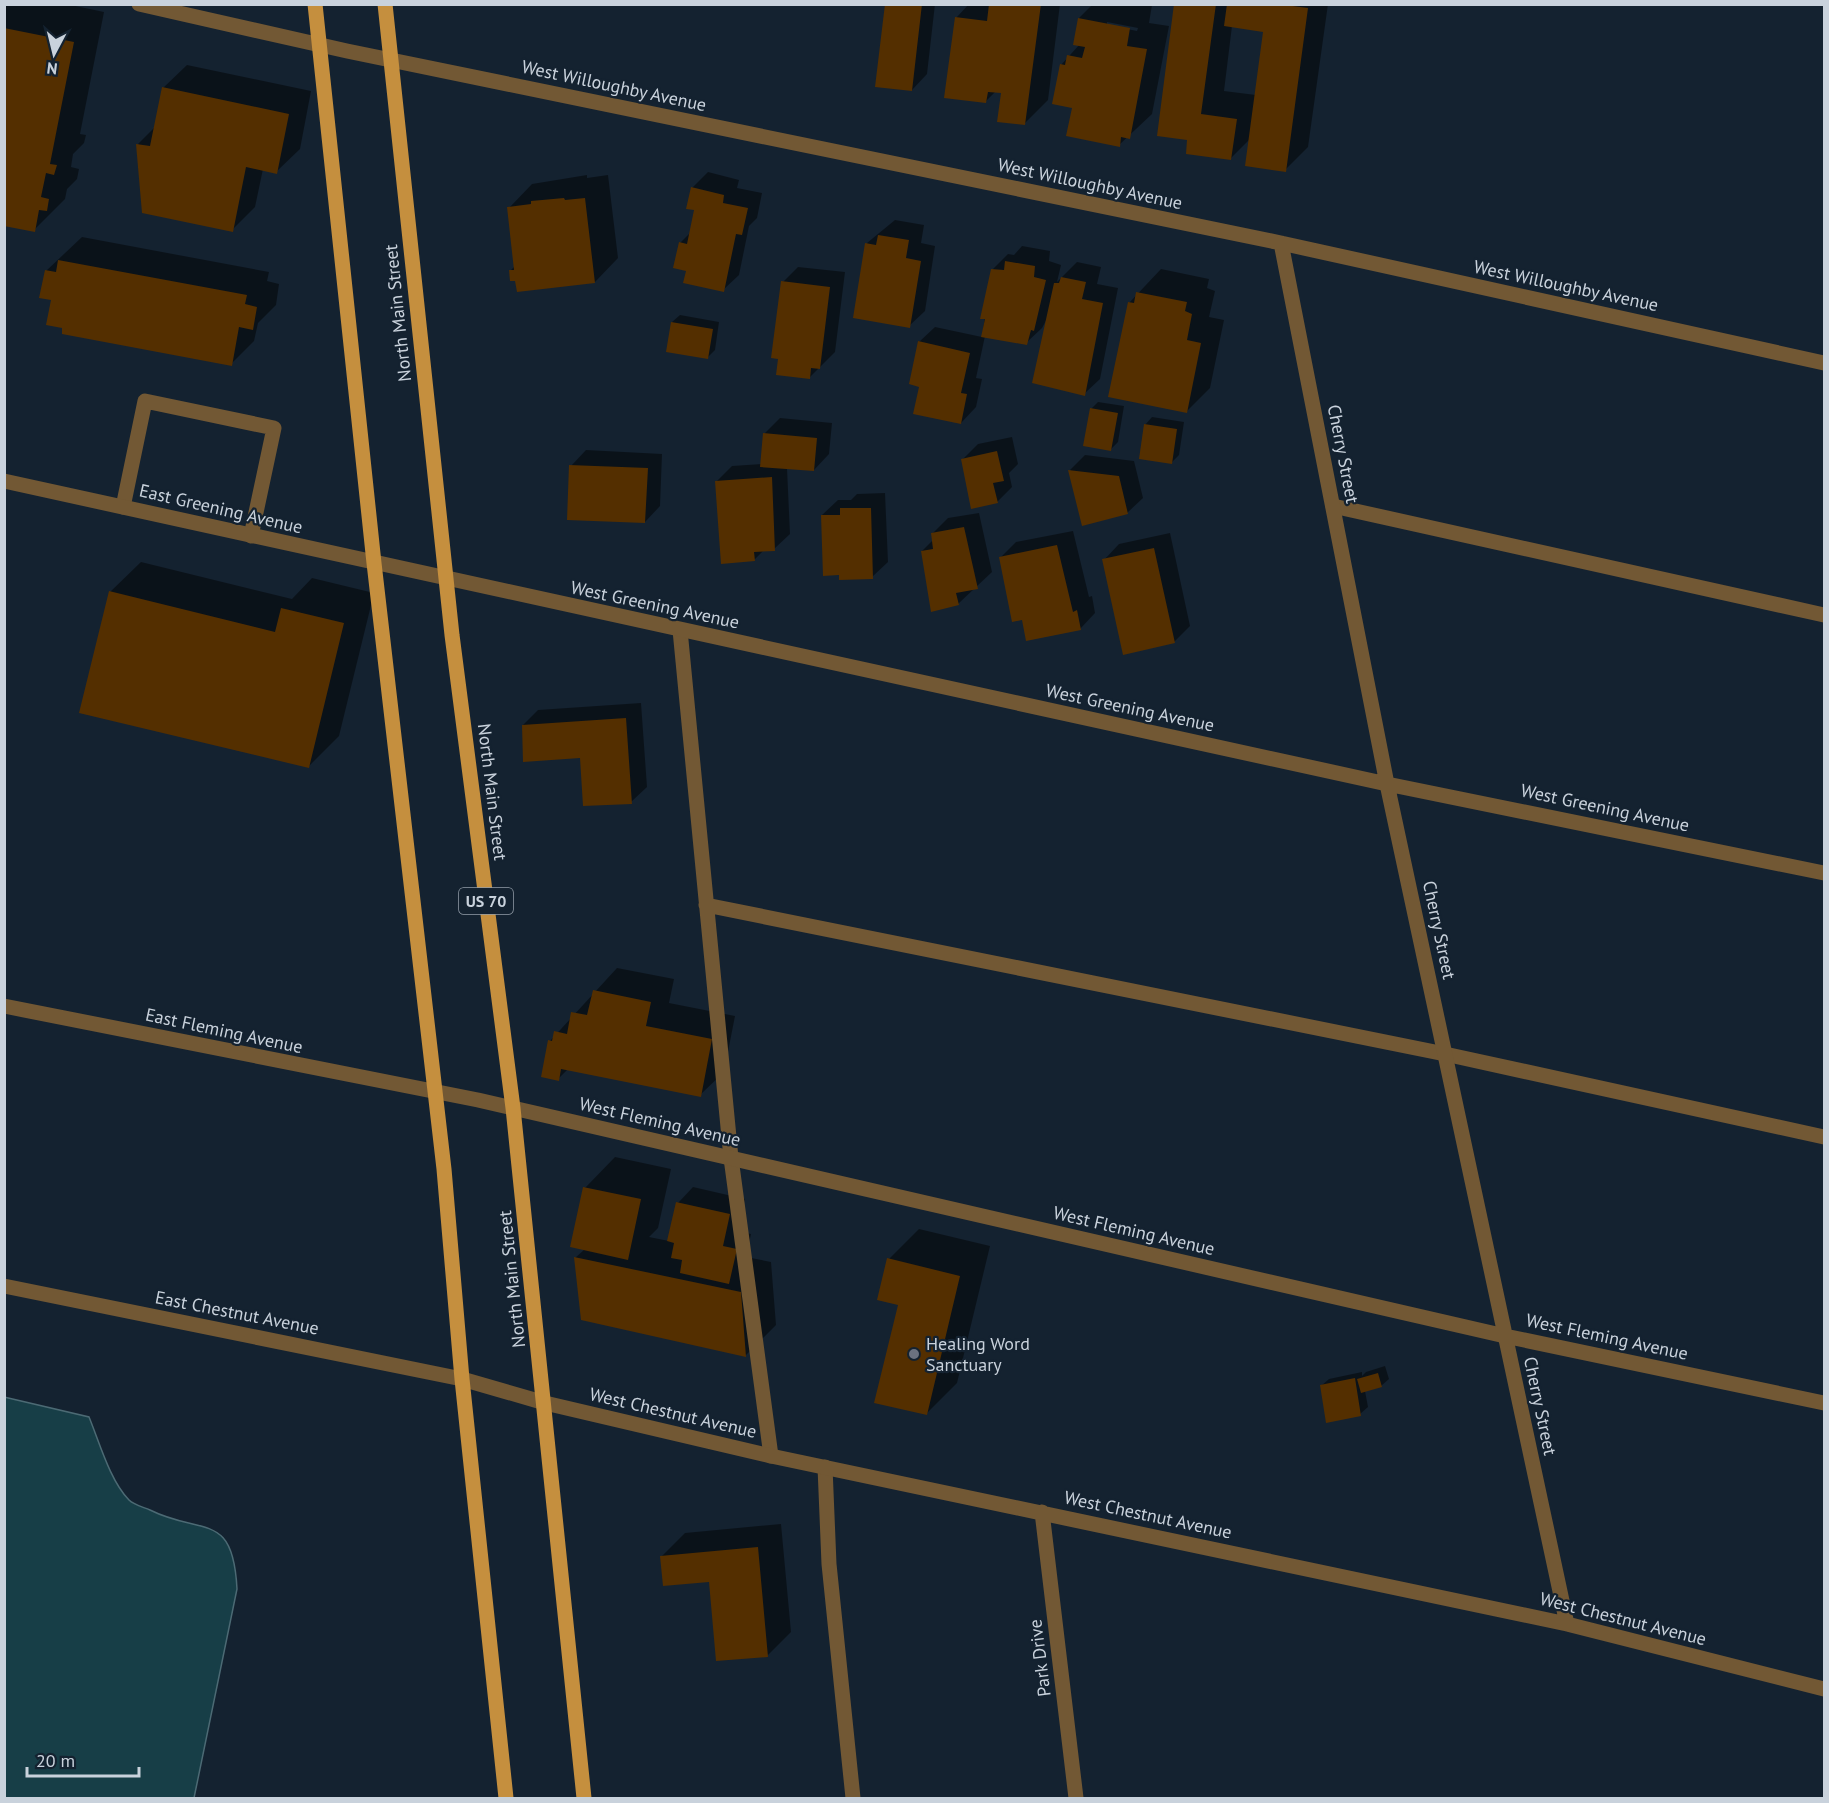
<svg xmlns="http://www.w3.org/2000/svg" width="1829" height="1803" font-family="'PT Sans',sans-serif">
<rect width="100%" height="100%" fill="#142230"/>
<path fill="#173e47" stroke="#4c6a74" stroke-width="1.5" d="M4,1397L89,1417C99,1441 110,1481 129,1500C134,1505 143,1507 150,1510C202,1536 233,1510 237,1589L194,1798H5Z"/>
<path fill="#0007" fill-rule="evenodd" d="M4,4H66L104,12L80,134L86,135L84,143L73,154L71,167L79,169L77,179L67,189L65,199L34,230L4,224Z
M887,4H935L927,74L912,90Z
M969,4H1060L1048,100L1024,124L1003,92L996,91L985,102L956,18Z
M1093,4L1152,5L1149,23L1169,26L1152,114L1119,145L1074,107L1061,65L1080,44L1079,18ZM1107,22L1138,28L1137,31L1107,25Z
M1175,4H1328L1308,147L1285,170L1250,139L1231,158L1189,139ZM1232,26L1265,30L1256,95L1224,91Z
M187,65L311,91L300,149L276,172L263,169L255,207L232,230L138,144L155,127L163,88Z
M708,172L739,180L737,188L762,193L757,218L749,226L739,275L723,290L688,270L680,243L691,232L696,209L692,188Z
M587,175V178L608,175L618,258L595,282L517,280L510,271L515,266L509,208L532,184Z
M895,220L924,225L921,243L935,246L925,311L909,326L867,243Z
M82,237L269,272L267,281L279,284L276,305L258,323L254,341L231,364L64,327L53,299L46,271Z
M1022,246L1050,251L1049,261L1061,265L1057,282L1077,262L1101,267L1097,284L1118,288L1100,379L1084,394L1049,315L1042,328L1026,343L985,336L976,378L982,379L976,407L961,423L921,385L919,342L935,327L982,337L992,270L1008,254L1014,255Z
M798,267L845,272L835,352L809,378L783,282Z
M1161,269L1209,279L1207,288L1215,291L1209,317L1224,320L1210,388L1187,411L1129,303Z
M680,315L719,322L715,350L707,358L672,322Z
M1098,402L1124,406L1118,442L1111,449L1091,409Z
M1152,417L1184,422L1179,455L1172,462L1145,425Z
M780,418L832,423L829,454L814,470L787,468L790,534L774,549L764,550L754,560L716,482L732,466L762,464L765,433Z
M1012,437L1018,464L1009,473L1012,487L997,502L962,460L978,444Z
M586,450L662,454L660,506L645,522L571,466Z
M1085,455L1134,461L1143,498L1127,513L1070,470Z
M885,493L888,562L872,577L822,515L838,500H851L857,494Z
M979,513L992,572L958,604L922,551L933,540L932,534L948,518Z
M1073,531L1089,597L1092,596L1095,613L1080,629L1023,619L1001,557L1016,542Z
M1170,533L1190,626L1174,642L1104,560L1119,544Z
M141,562L292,599L312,578L374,593L339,736L308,767L110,592Z
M641,703L647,787L631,802L582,756L523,725L538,710Z
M617,968L674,979L669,1003L735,1016L724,1072L700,1095L568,1069L558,1079L550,1041Z
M615,1157L671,1169L658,1228L649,1237L669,1241L678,1203L693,1187L745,1199L737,1231L751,1234L746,1257L771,1262L776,1325L746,1355L575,1258L585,1249V1188Z
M919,1229L990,1246L957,1383L926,1414L889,1259Z
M1385,1366L1389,1379L1381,1386L1365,1391L1368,1407L1360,1414L1321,1386L1329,1379L1362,1372V1376L1366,1372Z
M781,1524L791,1632L768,1655L710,1580L662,1556L685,1533Z"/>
<path fill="#542f00" d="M885,4H922L912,91L875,87Z
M989,4H1041L1025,125L997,122L1001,93L988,92L986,103L944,98L955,17L987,21Z
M1174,4H1216L1201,114L1237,119L1231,160L1186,154L1187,140L1157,136Z
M1227,4H1277L1308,8L1286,172L1245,166L1263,32L1224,26Z
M1078,18L1130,28L1127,46L1147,49L1130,139L1121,137L1120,147L1066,136L1072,108L1052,104L1060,64L1065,65L1067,55L1082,58L1085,47L1073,45Z
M4,28L74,42L50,164L57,165L54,175L46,173L41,197L49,199L47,211L39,210L35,232L4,226Z
M162,87L289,114L277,174L246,167L233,232L142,213L136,144L150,146Z
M691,187L724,195L723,203L748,208L742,235L736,234L724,292L683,283L686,271L673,268L679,242L687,244L694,210L686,209Z
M564,198L565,200L585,198L595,283L517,292L515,281H510L509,270H514L507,207L531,204V201Z
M878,235L909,240L906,258L921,261L910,328L853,318L865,243L876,245Z
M58,260L247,295L245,304L257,307L253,330L239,327L232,366L62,334V328L46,325L51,300L39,298L45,270L56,272Z
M1005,261L1035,266L1034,277L1046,280L1034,331L1031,330L1027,345L981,337L985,319H980L991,269L1004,270Z
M1061,277L1086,282L1082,299L1103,303L1085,396L1032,383L1054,283H1059Z
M781,281L830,287L820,369L811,368L810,379L776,375L778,359L771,358Z
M1136,292L1187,302L1185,311L1192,314L1187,340L1201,343L1187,413L1108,397L1128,302L1134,303Z
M671,322L713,329L708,359L666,352Z
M918,341L970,353L961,393L967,394L961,424L913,414L919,387L909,384Z
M1090,408L1118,413L1111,451L1083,446Z
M1144,424L1177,429L1172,464L1139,459Z
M763,433L817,438L814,471L760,467Z
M997,451L1004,481L993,483L998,503L971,509L961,459Z
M569,465L648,468L645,523L567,520Z
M1068,470L1119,476L1128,514L1082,526Z
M772,477L775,551L754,552L755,561L721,564L715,481Z
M840,508H871L873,579L839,580V575L823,576L821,515H840Z
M964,527L978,589L956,593L959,605L931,612L921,551L933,549L931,533Z
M1057,545L1073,612L1077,610L1081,630L1026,641L1022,620L1012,622L999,557Z
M1154,548L1175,643L1123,655L1102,559Z
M109,591L275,632L281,608L344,623L309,768L79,713Z
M626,718L632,804L583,806L580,758L523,762L522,725Z
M593,990L651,1002L646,1026L712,1039L701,1097L561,1069L559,1081L541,1077L548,1040L552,1041L554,1031L567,1034L571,1012L587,1015Z
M583,1187L641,1199L628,1260L570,1247Z
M676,1202L730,1214L723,1246L737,1249L729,1284L680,1273L682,1260L671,1258L674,1243L667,1241Z
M574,1257L741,1292L746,1357L581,1320Z
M887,1258L960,1276L927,1415L874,1403L898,1305L877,1300Z
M1378,1373L1382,1387L1361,1393L1357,1379Z
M1355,1378L1361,1416L1326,1423L1320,1385Z
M758,1547L768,1657L716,1661L709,1582L663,1586L660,1556Z"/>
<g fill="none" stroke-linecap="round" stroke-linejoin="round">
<path stroke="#725834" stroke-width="15" d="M1333,506L1824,615
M123,507L145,401L274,428L251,536
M680,630L731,1158L771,1456
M706,905L1445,1054L1824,1137
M825,1467L829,1564L853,1798"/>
<path stroke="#725834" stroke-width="15" d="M139,4L347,51L1281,243L1824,363
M1281,243L1387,784L1567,1624
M4,481L1387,784L1824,873
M4,1006L478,1100L1505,1336L1824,1403
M4,1286L462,1379L545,1403L771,1456L1567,1624L1824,1689
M1042,1512L1076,1798"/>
<path stroke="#c58f3e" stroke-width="15" d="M315,4L374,563L444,1169L462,1379L506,1798
M385,4L452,635L513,1108L584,1798"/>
</g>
<circle fill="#6b7280" stroke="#142230" stroke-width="2" cx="914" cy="1354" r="6"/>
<g text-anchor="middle" stroke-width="4.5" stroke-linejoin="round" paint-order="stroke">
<rect fill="#142230" stroke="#939da8" stroke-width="1.5" x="459" y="888" width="54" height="26" rx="4.5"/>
<g font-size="16" font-weight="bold" fill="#c9d2dc">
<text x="486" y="907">US 70</text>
</g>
<g font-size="18" fill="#c9d2dc" stroke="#142230">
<text transform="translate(614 86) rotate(12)" y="6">West Willoughby Avenue</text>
<text transform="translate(1090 184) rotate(12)" y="6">West Willoughby Avenue</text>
<text transform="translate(1566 286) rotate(12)" y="6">West Willoughby Avenue</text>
<text transform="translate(398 313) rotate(-96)" y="6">North Main Street</text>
<text transform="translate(1343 454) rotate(79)" y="6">Cherry Street</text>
<text transform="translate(221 509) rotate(13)" y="6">East Greening Avenue</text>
<text transform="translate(655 605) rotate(12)" y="6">West Greening Avenue</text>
<text transform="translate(1130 708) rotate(12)" y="6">West Greening Avenue</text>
<text transform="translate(492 792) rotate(83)" y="6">North Main Street</text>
<text transform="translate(1605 808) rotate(12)" y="6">West Greening Avenue</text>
<text transform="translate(1439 930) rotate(78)" y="6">Cherry Street</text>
<text transform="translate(224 1031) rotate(12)" y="6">East Fleming Avenue</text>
<text transform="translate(660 1122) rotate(13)" y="6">West Fleming Avenue</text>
<text transform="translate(1134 1231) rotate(13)" y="6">West Fleming Avenue</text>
<text transform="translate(512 1279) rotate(-96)" y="6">North Main Street</text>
<text transform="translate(237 1313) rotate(11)" y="6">East Chestnut Avenue</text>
<text transform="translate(1607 1337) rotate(12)" y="6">West Fleming Avenue</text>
<text transform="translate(1540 1406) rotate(78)" y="6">Cherry Street</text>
<text transform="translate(673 1413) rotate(13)" y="6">West Chestnut Avenue</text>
<text transform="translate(1148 1515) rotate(12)" y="6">West Chestnut Avenue</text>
<text transform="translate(1623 1619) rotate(14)" y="6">West Chestnut Avenue</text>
<text transform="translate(1040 1658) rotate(-97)" y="6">Park Drive</text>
</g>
<g font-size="18" fill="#c9d2dc" stroke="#142230" text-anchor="start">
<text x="926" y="1350">Healing Word<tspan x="926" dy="21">Sanctuary</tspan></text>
</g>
</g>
<rect width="1829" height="1803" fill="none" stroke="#c9d2dc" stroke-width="12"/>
<g transform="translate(54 54) rotate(187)" stroke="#142230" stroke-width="4.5" paint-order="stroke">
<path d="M0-4.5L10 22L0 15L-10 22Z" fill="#c9d2dc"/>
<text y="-9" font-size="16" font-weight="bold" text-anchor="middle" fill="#c9d2dc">N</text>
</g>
<path d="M27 1767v9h112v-9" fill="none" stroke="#c9d2dc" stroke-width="3"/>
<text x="36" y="1767" font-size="18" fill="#c9d2dc" stroke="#142230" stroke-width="4.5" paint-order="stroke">20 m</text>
</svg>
